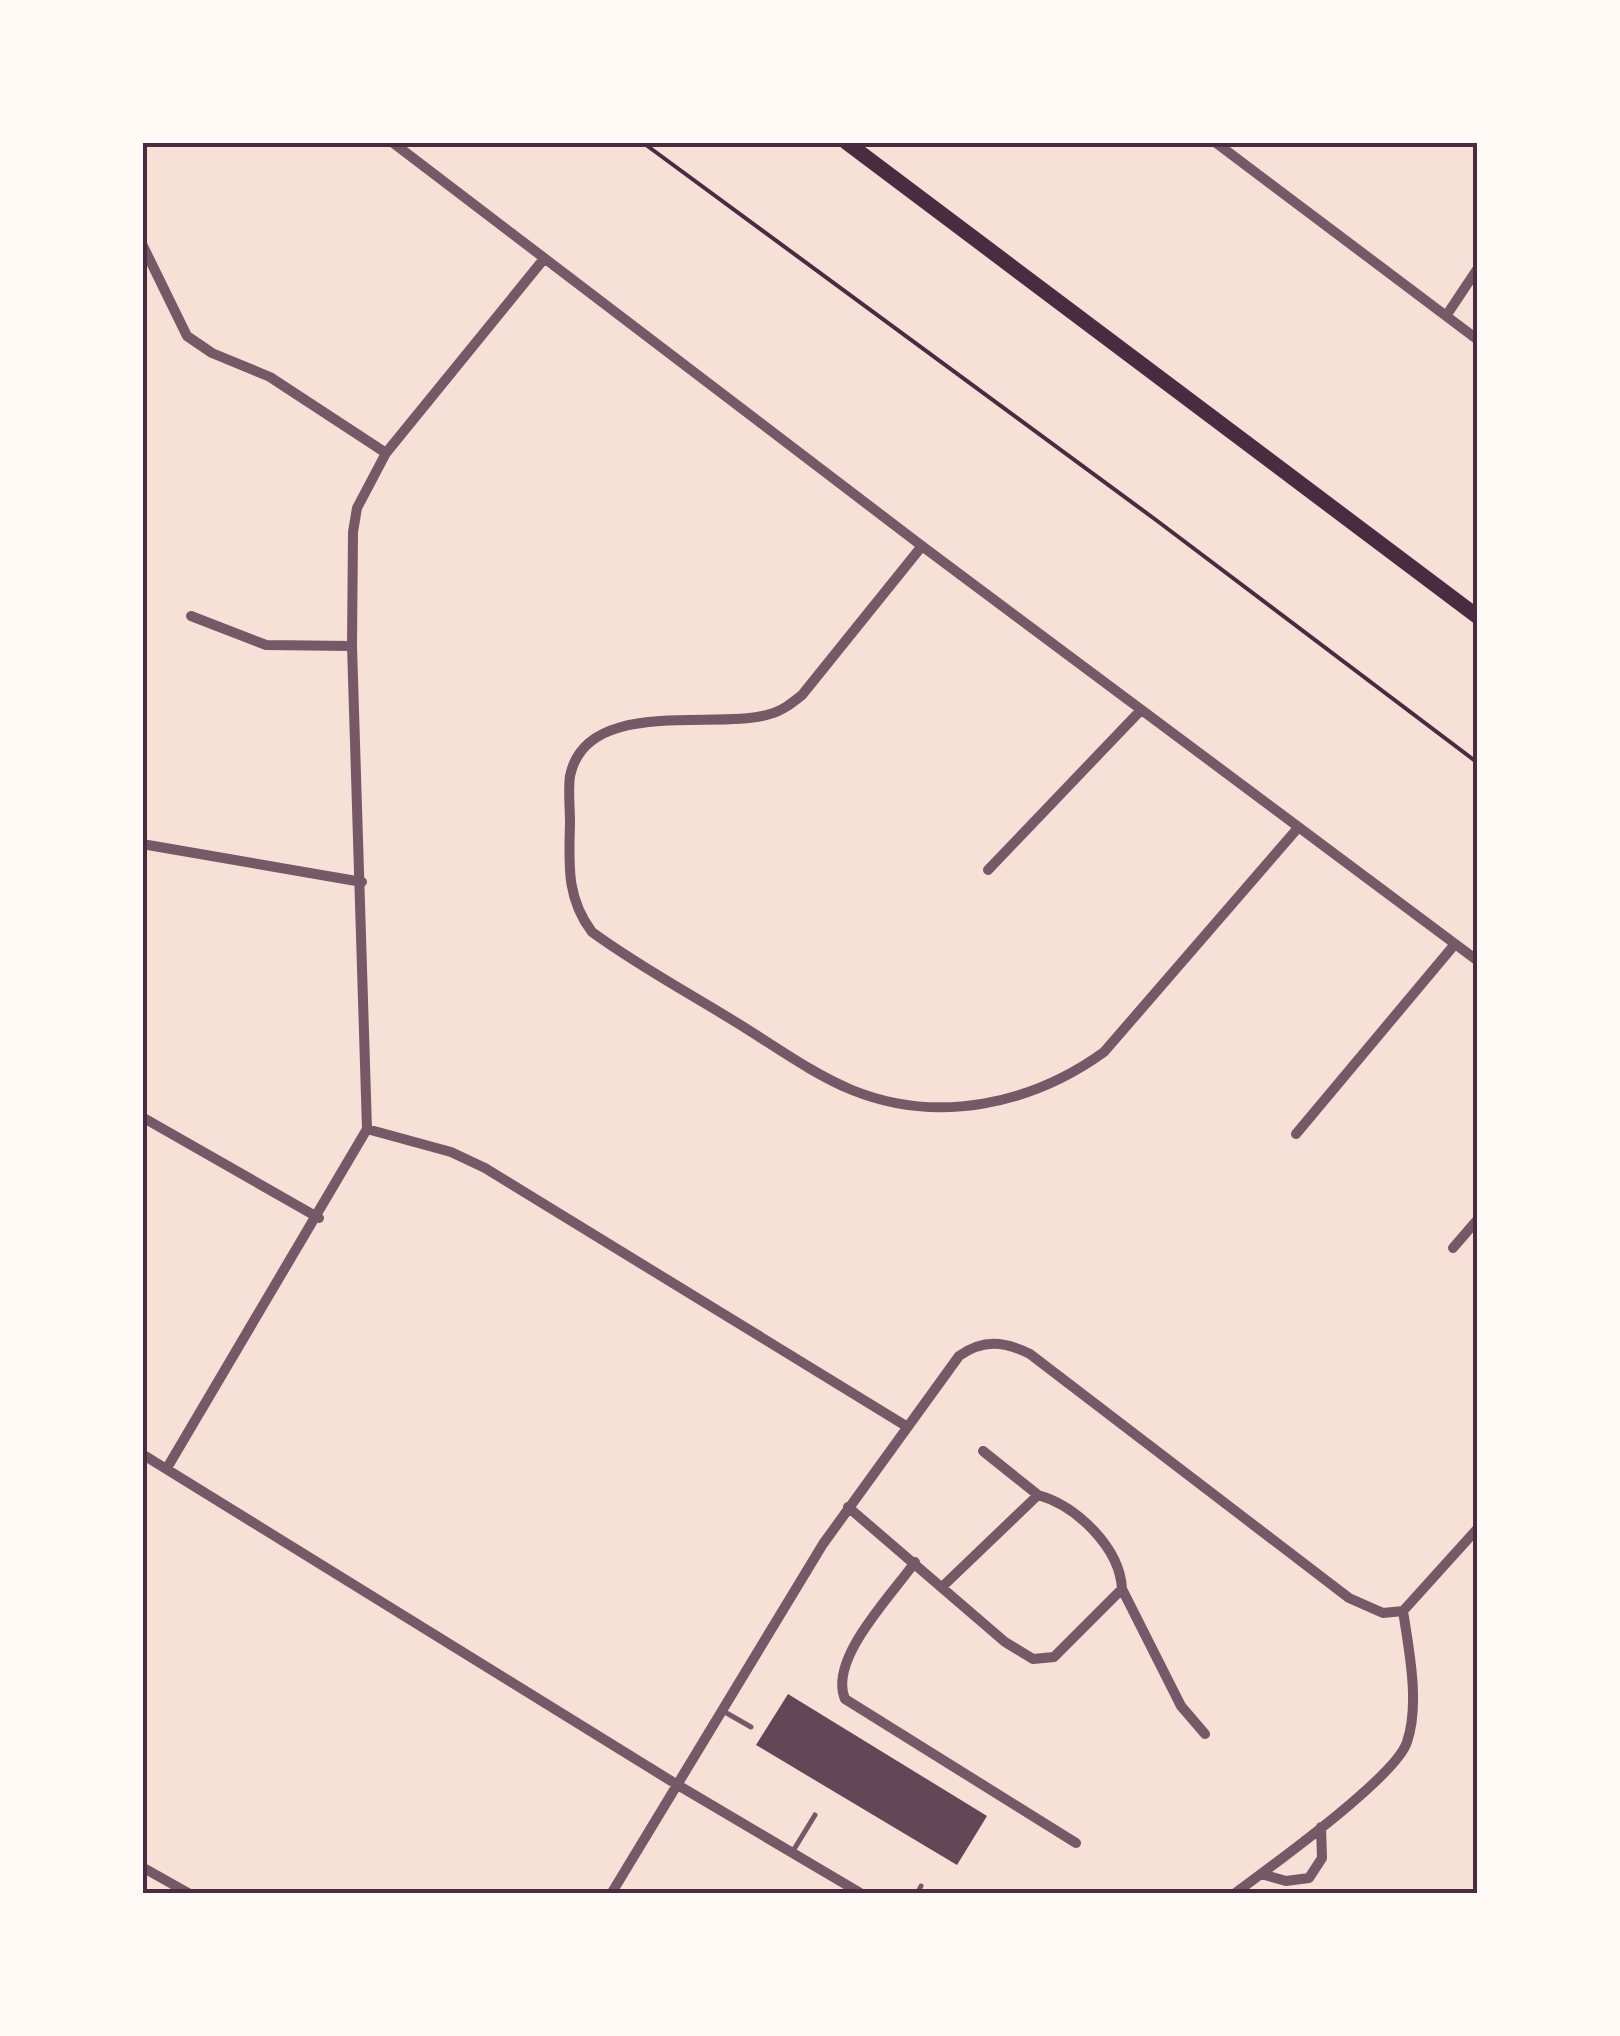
<svg xmlns="http://www.w3.org/2000/svg" width="1620" height="2036" font-family="Quicksand,sans-serif">
<rect width="100%" height="100%" fill="#f7e1d7"/>
<path fill="#644757" d="M788,1694L987,1816L957,1865L756,1745Z"/>
<g fill="none" stroke-linecap="round" stroke-linejoin="round">
<path stroke="#4a2c40" stroke-width="4" d="M642,142L1156,520L1478,763"/>
<path stroke="#755966" stroke-width="5" d="M723,1711L751,1727
M793,1851L815,1815
M917,1894L921,1886"/>
<path stroke="#755966" stroke-width="10" d="M392,142L922,546L1478,961
M1215,142L1478,340
M142,244L187,336L212,353L270,377L386,453
M1446,316L1478,268
M922,546L802,695C792,703 782,711 770,714C717,731 586,696 570,776C568,791 570,808 570,823C569,864 566,898 592,932C637,965 687,992 734,1021C772,1044 811,1073 852,1090C938,1125 1032,1104 1104,1052L1297,829
M191,616L266,645L352,646
M142,844L362,882
M988,870L1141,710
M142,1117L319,1218
M367,1129L451,1152L485,1168L906,1426
M1296,1134L1455,944
M1453,1248L1478,1219
M983,1451L1038,1495
M142,1454L676,1784L862,1894
M167,1468L367,1129L352,646L353,532L357,508L386,453L543,260
M848,1507L1005,1642L1033,1659L1054,1657L1122,1589
M915,1562C892,1595 828,1659 845,1699L1076,1843
M942,1587L1038,1495C1077,1506 1120,1548 1122,1589L1181,1706L1205,1734
M142,1867L190,1894
M1261,1874L1286,1881L1309,1878L1322,1858L1321,1827
M611,1894L823,1544L959,1356C983,1339 1004,1341 1030,1354L1349,1598L1383,1613L1403,1611L1478,1528
M1234,1894C1269,1868 1396,1777 1407,1742C1420,1704 1409,1650 1403,1611"/>
<path stroke="#4a2c40" stroke-width="15" d="M846,142L1478,617"/>
</g>
<rect width="1620" height="2036" fill="none" stroke="#fffaf5" stroke-width="290"/>
<rect x="145" y="145" width="1330" height="1746" fill="none" stroke="#4a2c40" stroke-width="4"/>
</svg>
